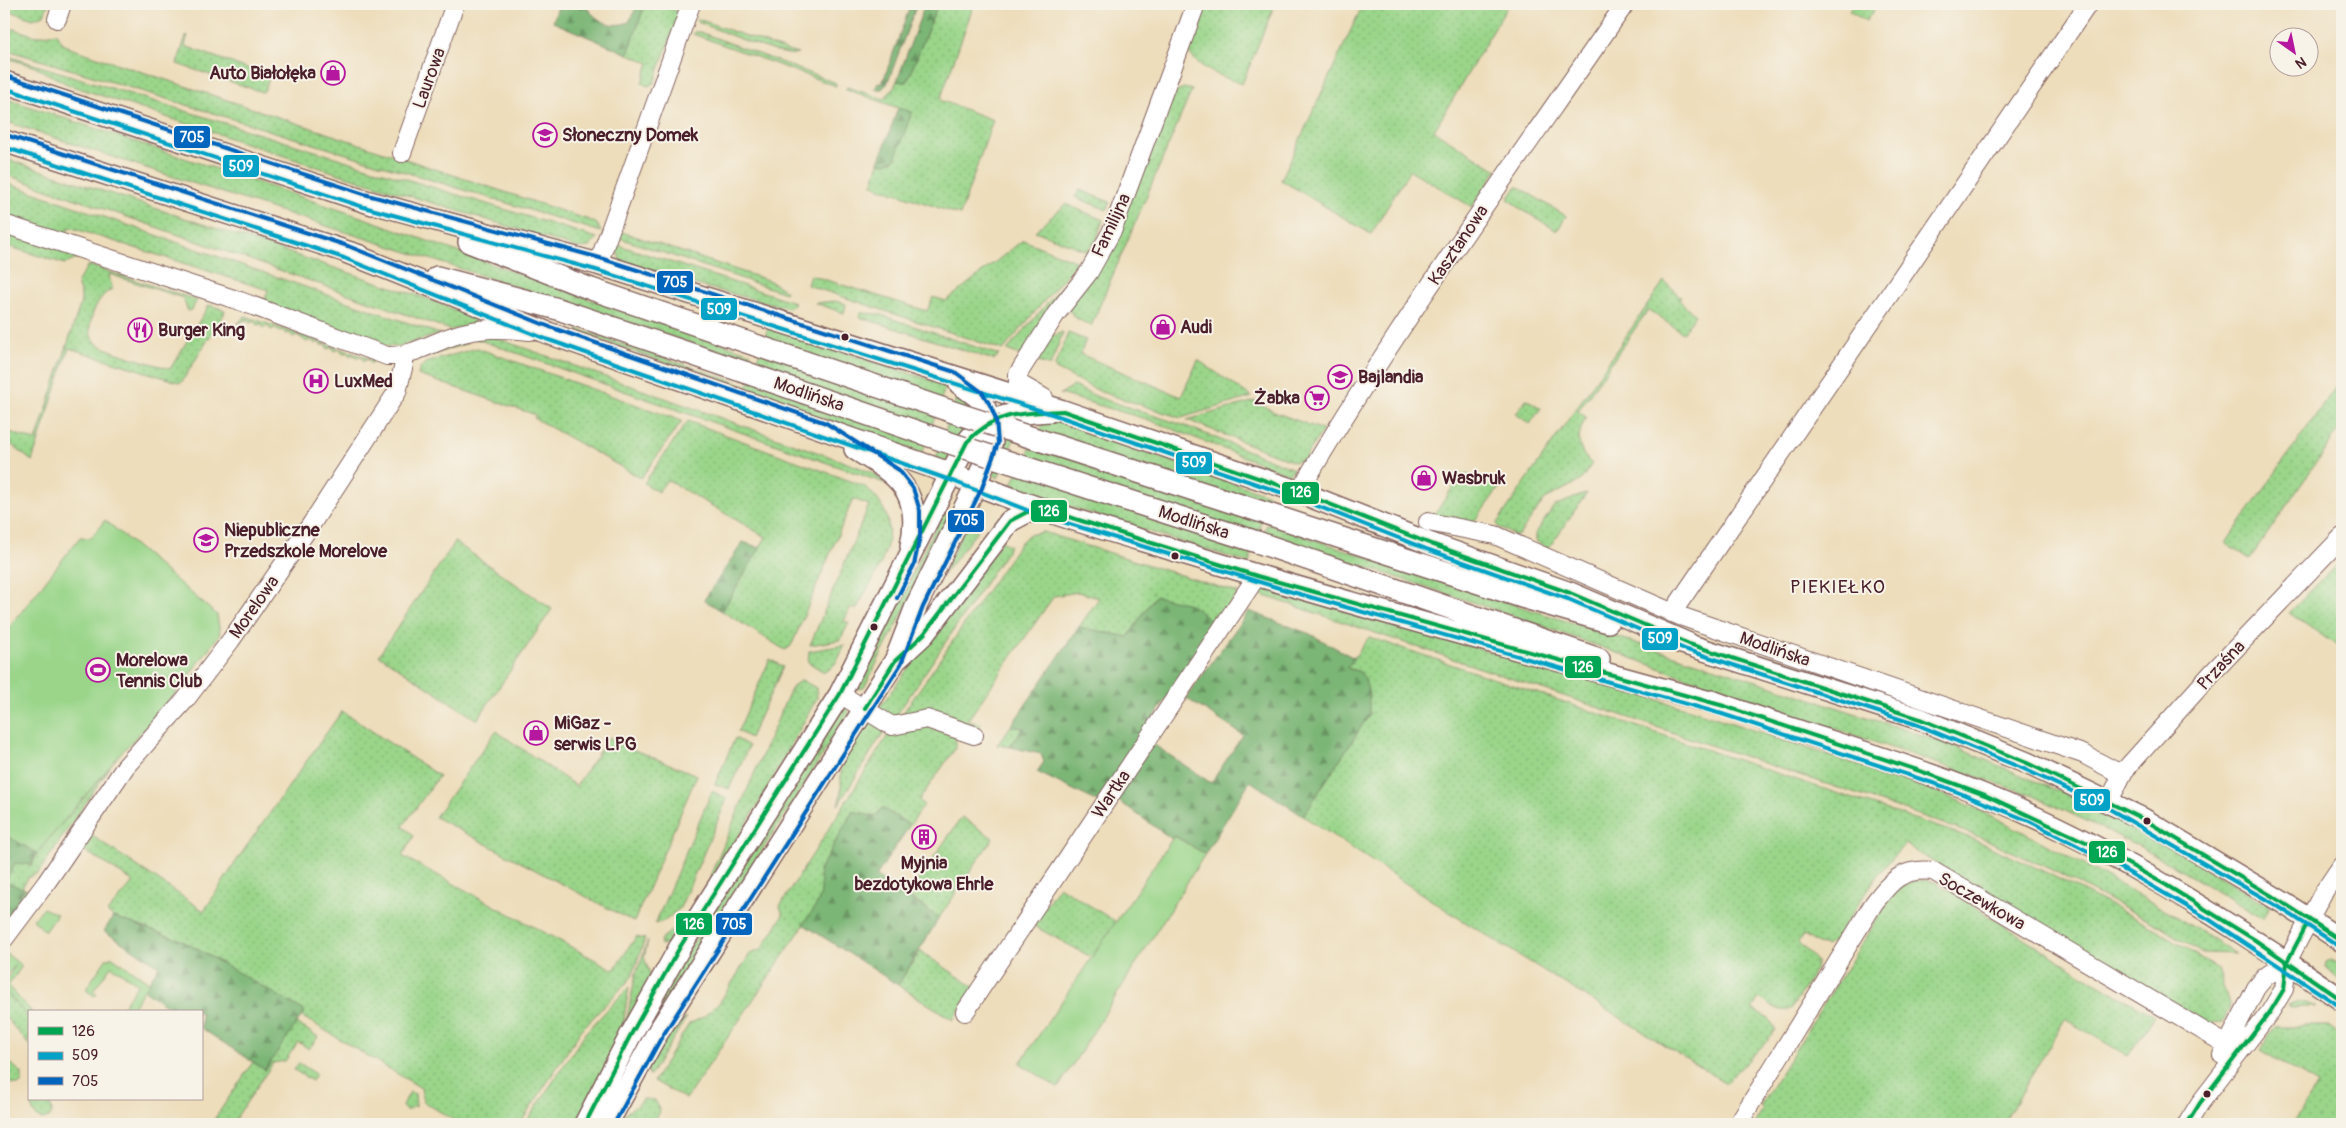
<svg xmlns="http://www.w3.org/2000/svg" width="2346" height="1128" font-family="Pangolin,sans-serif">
<defs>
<pattern id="grass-dots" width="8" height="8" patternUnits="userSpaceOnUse" patternTransform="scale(1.25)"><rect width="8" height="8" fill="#9ad58a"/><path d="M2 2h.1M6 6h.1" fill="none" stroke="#86b677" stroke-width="1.8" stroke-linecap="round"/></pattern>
<pattern id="forest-firs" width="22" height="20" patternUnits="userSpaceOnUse" patternTransform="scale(1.25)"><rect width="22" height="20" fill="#7bb676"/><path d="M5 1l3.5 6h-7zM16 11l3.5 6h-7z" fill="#679361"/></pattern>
</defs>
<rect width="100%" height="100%" fill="#f7f3e8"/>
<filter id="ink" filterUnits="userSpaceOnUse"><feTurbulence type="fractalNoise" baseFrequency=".02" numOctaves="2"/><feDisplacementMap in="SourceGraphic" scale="10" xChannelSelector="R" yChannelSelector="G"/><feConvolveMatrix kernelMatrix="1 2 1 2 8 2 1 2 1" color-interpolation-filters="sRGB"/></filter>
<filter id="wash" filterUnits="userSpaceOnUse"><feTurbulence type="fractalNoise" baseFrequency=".0096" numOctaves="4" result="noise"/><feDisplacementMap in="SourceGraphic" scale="20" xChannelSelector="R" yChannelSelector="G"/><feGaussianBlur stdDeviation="1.12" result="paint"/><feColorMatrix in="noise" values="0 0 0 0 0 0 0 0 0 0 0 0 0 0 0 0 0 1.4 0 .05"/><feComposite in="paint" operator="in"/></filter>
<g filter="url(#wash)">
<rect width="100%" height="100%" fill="#edddbb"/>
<path fill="url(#grass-dots)" stroke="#727a5a" d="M4,4H48L44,15L33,19L4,9Z
M645,4H658L680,12L654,83L648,86L642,83L649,63L628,54Z
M938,4H974L940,100L993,120L960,215L872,185L879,162L887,163L912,113L846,89L847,87L884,99L892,90L897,81L907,82Z
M1205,4H1275L1242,84C1219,75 1201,71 1187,50Z
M1363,4H1509L1434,131L1497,170L1472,207L1410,170L1371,234L1281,180Z
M1854,4H1878L1866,21L1849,11Z
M698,19L791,52L798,54C786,59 718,30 703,24L697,22Z
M4,26L36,36L56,33L63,44L70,48L592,221L597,224L601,232L4,49Z
M694,32H700L836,83V86L693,34Z
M188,35L185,46L270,77L264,91L262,92L177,64L186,36Z
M4,55L597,238L589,247L578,248L336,173L69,85L33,66L4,57Z
M1184,88L1192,90L1091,326L1074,317L1067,306L1171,93Z
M4,98L364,218L583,297L751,353L749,362C501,280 251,204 4,121Z
M4,158L425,298L475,318L474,323L451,330L4,174Z
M4,182L440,334L396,347L386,346L264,302L268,290L69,227L65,238L4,216Z
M1517,186L1566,216L1557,231L1521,209L1508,199Z
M1080,190L1110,202L1107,210L1075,197Z
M1066,204L1103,220L1096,241L1087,251L1035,231Z
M4,230L77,256V259L65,264L7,246L4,242Z
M619,231L770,281L786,291L785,293L616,237Z
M1023,240L1077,262L1003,350L807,285L810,275L927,311L933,297L946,301Z
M1100,242L1022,356L1007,350Z
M615,244L794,302V305L789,308L701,286L620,260Z
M88,265L197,300L192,310L188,311L183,298L109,274L112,289C101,295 96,304 92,316C90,324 88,334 94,341C102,351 155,364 170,369L209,305L225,310L224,314L181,383L69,348L32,461L4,439V430L36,441L81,302V295L77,283Z
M1664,281L1681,297L1679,300L1695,315L1683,333L1648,310L1578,411L1586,417C1577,435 1575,449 1592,464L1580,481L1545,499L1520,534L1516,536L1498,527L1497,523Z
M835,301L846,304L844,313L815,303Z
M861,313L878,314L999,355L994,360L859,317Z
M245,316L373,360L371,364L368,359L364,361L361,357L356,358L353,354L350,356L347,352L343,354L339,349L335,351L332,347L328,349L325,344L322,346L318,342L315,344L311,340L307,342L297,335L293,337L289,333L286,334L282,330L279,332L275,328L271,330L268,326L264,328L261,324L257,325L254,321L250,323L247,319L237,324Z
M768,328L946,385L922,453L578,332L579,329L748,386Z
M1063,332L1050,366L1035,361L1050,337Z
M1068,333L1086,340L1080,354L1181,397L1198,360L1252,397L1181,418L1101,392L1054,368Z
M485,334L842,461L871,472L887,484L471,337Z
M463,341L467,343L427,357L424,355Z
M477,348L682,421L641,478L534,418L536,415L418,375L420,368L425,363Z
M2342,378V425L2250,559L2226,543Z
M1073,386L1100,398L1183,425L1294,469L1288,474L1149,420L1060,394Z
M958,393C978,409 957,440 950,459L947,462L936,458Z
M1526,399L1541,408L1530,424L1516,414Z
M1255,401L1274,412L1323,430L1304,459L1294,462L1187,420Z
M1023,418L998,478L993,474L1016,420Z
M1046,418L1269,495L1249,563L1045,499L1012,484Z
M688,421L864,486C912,525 879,567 856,610L851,607L844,621L849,623L840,640L810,645L869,505L853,499L793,642L790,647L785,650L722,611L766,537L667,480L658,492L644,483Z
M1462,473L1501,485L1477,518L1471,523L1433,517Z
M1587,493L1548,549L1536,541V533L1554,506Z
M942,514L952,517L864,688L857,689L855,687Z
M1267,524L1458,587L1757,681L1948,744L2091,805L2163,842L2270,907L2262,918L2141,847L2034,796L1735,695L1508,614L1263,533Z
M966,525L978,530L942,576Z
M1043,532L1238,593L1216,624L1155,596L1128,637L1079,627L1099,598L1078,592L1054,596L967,721L982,724L973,730L899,719L1020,543L1028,535Z
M1002,541L1010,546L894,719L880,711L879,708Z
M455,542L552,609L477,720L379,655Z
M2342,559V649L2289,613Z
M1265,587L1693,710L1932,790C1980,808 2024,832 2069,857C2126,887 2182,919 2236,954L2201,953L2161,927L2054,871L1987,840L1919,815L1256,593L1260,588Z
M1369,637L1968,837L2039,869L2091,895L2154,928L2218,969L2230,1007L2223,1022L2206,1023L2001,905L1905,844L1879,873L1833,942L1826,946L1818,944L1804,935L1798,942L1816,961V969L1791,1009C1778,1014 1770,1004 1759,998L1752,1009L1769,1018L1775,1029L1772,1036L1726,1083L1457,917L1303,816L1369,715L1360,672L1347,668Z
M845,645C839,656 836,668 824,672L808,662L809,651Z
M770,659L783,667L750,738L738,731Z
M802,680L816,688L817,698L762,798L713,878L710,876L789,693L794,685Z
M844,705L849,713L643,1039L640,1037L676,970Z
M342,711L439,776L403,826L414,836L402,856L614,970L636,937L645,939L631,978L582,1029L520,1124H460L424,1102L421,1088L301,1016L304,1011L183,941L113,917L107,912L134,882L82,849L91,835L204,911L241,854Z
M870,723L885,730L838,805C844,788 839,780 842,765C845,750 858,736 867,724Z
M927,726L953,735L956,740L955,749L919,800L924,805L910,825L882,808L875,817L853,811L819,871L823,888L818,904L686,1099L654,1081L689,1024L703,1017L720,1002L750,954L761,950L783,915L780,906L890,732Z
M1011,726L1023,728L1010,747L997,745Z
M496,731L576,786L609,737L619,744L697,775L634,922L435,817Z
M735,738L749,746L729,789L715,784Z
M110,767L38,873L29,877L22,887L30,892L4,927V920L24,890L5,882L15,863L32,865L37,853Z
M712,791L727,799L680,908L666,920L655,924Z
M962,817L993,838L939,918L907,895Z
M1924,880L1935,882L2089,979L2155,1016L2128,1056L2065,1019L2003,1124H1754L1763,1109L1760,1106L1895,891L1913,881Z
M1059,886L1116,922L1093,958L1032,925Z
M682,927L672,943L661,945L660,940L673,929Z
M648,941L644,957L650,974L647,990L575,1124H525L586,1032L629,987L623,1024L627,1018L636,973Z
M920,951L974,987L953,1020L898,985Z
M2331,960L2342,965V972L2338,979L2325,967L2326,962Z
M4,989L29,1018V1045L7,1019L4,1022Z
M2298,1002H2307L2317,1006L2291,1008L2288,1006Z
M686,1018L650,1076L647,1069L671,1028Z
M296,1023L318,1037L309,1049L298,1042L285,1061L273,1063L232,1124H211L253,1062L265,1070Z
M2276,1026H2328L2342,1036V1124H2292L2318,1084L2260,1050Z
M4,1058L22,1073V1082L18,1085L4,1082Z
M299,1063L316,1074L312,1081L294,1070Z
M410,1092L415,1094L416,1107L414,1106L409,1110H405L402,1106Z
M643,1099L655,1100L660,1109C658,1128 633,1124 617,1124C626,1108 637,1109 643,1099Z
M45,1101L51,1106L52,1113L49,1118L40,1119L35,1115L31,1106L35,1102Z"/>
<path fill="url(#forest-firs)" stroke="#626a50" d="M559,4H585C595,21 610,29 629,22L638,4H645L628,54L553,22Z
M911,4H917L887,84L882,89H875L878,83L882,84Z
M925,4H938L907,82L897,81Z
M898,108L912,112L895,159L887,163L879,162Z
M743,542L760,548L722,611L704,600Z
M1155,596L1190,604L1216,624L1098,802L1037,772L1044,762L1041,754L1010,747L1023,728L1011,726L1079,627L1128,637Z
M1249,611L1310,634L1354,658L1347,668L1360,672L1365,679L1369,695V715L1303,816L1250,781L1205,854L1175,836L1172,839L1116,799L1153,744L1211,783L1243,735L1186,698Z
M882,808L910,825L876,876L939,918L898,985L803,924C818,903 825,898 819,871L853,811L875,817Z
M4,833L37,853L31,865L15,863L5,882L24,889L4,920Z
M113,917L183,941L305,1011L265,1070L201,1028V1012H177L144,990L159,966L104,931Z"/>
<path fill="#9ad58a" stroke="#727a5a" d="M105,520L217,615L220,634L166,706L121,753L37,853L4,834V634L80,537L91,538Z
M1174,836L1205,854L1058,1088L1020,1063Z
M43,908L57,914L45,931L33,920Z
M7,954L22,966L8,986L32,1012H29V1018L4,989V983L15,966L4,977V959Z
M111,956L149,982L130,1012H119L138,984L111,966L93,991L97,993L95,996L87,991V987L107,958L109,959Z"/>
</g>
<g filter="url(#ink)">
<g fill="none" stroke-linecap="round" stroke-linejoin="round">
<g stroke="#83625d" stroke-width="20">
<path id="minor" d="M57,19L62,4
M402,153L455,4
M4,224L240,301L387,356C410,357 432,343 453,336C479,327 503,328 530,331
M598,264L691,4
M1044,398L1018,383V374L1056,314L1089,272L1113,229L1196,4
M1299,492C1398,323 1514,165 1625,4
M1428,522L1495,535L1680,616L2083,754L2115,771H2124
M1672,613L2088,4
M840,694L892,726L927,719L974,735
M2109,801L2124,771L2212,673L2342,537
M4,939L46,883L126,766L186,699L231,640L312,523L397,392L404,364V355
M965,1012L1257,576
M2222,1055L2256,988L2265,977L2287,962
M1738,1124L1874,903C1892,880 1902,868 1933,871L2239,1052
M2187,1124L2200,1103L2270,1012L2284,989L2287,962L2323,893L2342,865"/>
</g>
<g stroke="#83625d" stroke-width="24">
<path id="major" d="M4,82L373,204
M4,141L360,256
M362,200L598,264L1063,411L1299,492L1431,544L1570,593L1689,644
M469,242L591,289L758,346
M346,252L548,333L952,474C1029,509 1112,531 1193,556C1369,610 1547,657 1724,706
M437,277L558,309L747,373
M855,449C897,475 923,490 911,546
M1265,513L1525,598L1608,622
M1257,542L1599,659
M1676,641L1920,719L2027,763L2143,819L2282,902L2342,941
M897,659L924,634L1010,521L1027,512L1046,511
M1712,701C1802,735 1896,759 1984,795C2112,847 2229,922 2342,1000
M585,1124L629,1038L680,947L840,694L967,442C990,413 1016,413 1051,411
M607,1124L655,1037L895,661L917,604L976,485L992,442L990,420L985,408L978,397L959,383"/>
</g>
<use href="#minor" stroke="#fff" stroke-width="18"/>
<use href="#major" stroke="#fff" stroke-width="21"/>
<g stroke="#83625d" stroke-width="24" stroke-linecap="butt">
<path id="major-bridge" d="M758,346L962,415L1265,513
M747,373L953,444L1257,542"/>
</g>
<use href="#major-bridge" stroke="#fff" stroke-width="21"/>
<g stroke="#f7f3e8" stroke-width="8">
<path id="bus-1" d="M865,708L895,661L924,634L1010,521L1027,512L1050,511L1257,576L1724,706L1920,771L1985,795L2103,850L2166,885L2255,940L2342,1000
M585,1124L629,1038L680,947L840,694L967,442C996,411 1024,413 1063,411L1299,492L1431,544L1570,593L1689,644L1920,719L2027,763L2143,819L2282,902L2342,941
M2187,1124L2200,1103L2270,1012L2284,989L2287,962L2306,926"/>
</g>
<g stroke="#f7f3e8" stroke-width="8">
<path id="bus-2" d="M4,88L360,206L596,270L1061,417L1297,498L1429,550L1568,599L1687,650L1918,725L2024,769L2106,807L2279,907L2339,946
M4,147L344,258L546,339L950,480L1037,514L1289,591L1722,714L1945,787L2029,821L2121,868L2210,920L2338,1005"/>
</g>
<g stroke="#f7f3e8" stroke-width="8">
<path id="bus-3" d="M6,76L364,194L600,258L955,372L982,392L990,405L996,419L998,443L982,488L923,607L901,664L660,1040L614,1124
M6,135L348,246L550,327L826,423L899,470L913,488L920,511V536L914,565L897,598"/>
</g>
<use href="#bus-1" stroke="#00a651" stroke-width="4"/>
<use href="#bus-2" stroke="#04a2c6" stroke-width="4"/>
<use href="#bus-3" stroke="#0065bd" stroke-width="4"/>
</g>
</g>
<defs>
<g id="shop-ring" transform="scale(1.25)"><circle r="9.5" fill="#f7f3e8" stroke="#b5179e" stroke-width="1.5"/><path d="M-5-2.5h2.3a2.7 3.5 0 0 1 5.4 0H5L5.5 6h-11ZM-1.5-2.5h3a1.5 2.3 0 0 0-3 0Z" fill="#b5179e"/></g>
<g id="school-ring" transform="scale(1.25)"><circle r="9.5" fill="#f7f3e8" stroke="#b5179e" stroke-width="1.5"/><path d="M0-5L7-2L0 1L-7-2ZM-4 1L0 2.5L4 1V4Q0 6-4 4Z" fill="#b5179e"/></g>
<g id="restaurant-ring" transform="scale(1.25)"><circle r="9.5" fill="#f7f3e8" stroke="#b5179e" stroke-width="1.5"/><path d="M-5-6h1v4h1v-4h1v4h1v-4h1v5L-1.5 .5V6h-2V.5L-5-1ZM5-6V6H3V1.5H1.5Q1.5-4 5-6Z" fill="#b5179e"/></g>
<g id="hospital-ring" transform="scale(1.25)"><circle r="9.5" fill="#f7f3e8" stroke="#b5179e" stroke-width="1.5"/><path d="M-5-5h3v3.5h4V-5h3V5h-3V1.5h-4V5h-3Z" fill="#b5179e"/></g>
<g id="supermarket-ring" transform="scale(1.25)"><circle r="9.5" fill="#f7f3e8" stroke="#b5179e" stroke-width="1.5"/><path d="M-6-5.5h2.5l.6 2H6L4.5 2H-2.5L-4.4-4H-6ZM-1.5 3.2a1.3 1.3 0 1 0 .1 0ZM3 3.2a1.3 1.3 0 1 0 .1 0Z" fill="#b5179e"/></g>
<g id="stadium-ring" transform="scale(1.25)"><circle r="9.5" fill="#f7f3e8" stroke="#b5179e" stroke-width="1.5"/><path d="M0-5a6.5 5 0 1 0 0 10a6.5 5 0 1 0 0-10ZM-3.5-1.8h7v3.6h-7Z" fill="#b5179e"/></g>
<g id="building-ring" transform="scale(1.25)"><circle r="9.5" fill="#f7f3e8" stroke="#b5179e" stroke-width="1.5"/><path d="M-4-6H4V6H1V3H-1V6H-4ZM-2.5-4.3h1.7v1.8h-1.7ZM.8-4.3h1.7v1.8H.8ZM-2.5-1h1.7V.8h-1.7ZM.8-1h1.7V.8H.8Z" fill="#b5179e"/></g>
</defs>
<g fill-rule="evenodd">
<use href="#shop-ring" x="333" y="73"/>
<use href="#school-ring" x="545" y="135"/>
<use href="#shop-ring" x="1163" y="327"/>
<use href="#restaurant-ring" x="140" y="330"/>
<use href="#school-ring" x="1340" y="377"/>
<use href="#hospital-ring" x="316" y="381"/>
<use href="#supermarket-ring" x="1317" y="398"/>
<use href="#shop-ring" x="1424" y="478"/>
<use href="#school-ring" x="206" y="540"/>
<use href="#stadium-ring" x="98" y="670"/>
<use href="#shop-ring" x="536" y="733"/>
<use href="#building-ring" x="924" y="837"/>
</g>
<g fill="#4a1f2b" stroke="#f7f3e8" stroke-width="2">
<circle cx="845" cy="337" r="4.5"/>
<circle cx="1175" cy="556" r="4.5"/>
<circle cx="874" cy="627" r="4.5"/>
<circle cx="2147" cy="821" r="4.5"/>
<circle cx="2207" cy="1094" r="4.5"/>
</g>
<g text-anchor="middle" stroke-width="4" stroke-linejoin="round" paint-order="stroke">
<g font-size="18" font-weight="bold" fill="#4a1f2b" stroke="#f7f3e8" text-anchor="start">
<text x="316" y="79" text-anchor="end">Auto Białołęka</text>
<text x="562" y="141">Słoneczny Domek</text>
<text x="1180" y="333">Audi</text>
<text x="158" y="336">Burger King</text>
<text x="1358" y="383">Bajlandia</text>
<text x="334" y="387">LuxMed</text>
<text x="1300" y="404" text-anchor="end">Żabka</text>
<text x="1442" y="484">Wasbruk</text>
<text x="224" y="536">Niepubliczne<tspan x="224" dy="21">Przedszkole Morelove</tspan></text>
<text x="116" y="666">Morelowa<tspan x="116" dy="21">Tennis Club</tspan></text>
<text x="554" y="729">MiGaz -<tspan x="554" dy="21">serwis LPG</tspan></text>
<text x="924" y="869" text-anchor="middle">Myjnia<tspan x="924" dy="21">bezdotykowa Ehrle</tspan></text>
</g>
<g font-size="18" fill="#4a1f2b" stroke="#f7f3e8">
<text transform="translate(429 78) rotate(-70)" y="6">Laurowa</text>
<text transform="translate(1111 225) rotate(-65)" y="6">Familijna</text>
<text transform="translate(1458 245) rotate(-56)" y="6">Kasztanowa</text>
<text transform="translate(809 394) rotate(19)" y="6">Modlińska</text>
<text transform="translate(1194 522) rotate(18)" y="6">Modlińska</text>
<text transform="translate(254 607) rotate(-55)" y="6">Morelowa</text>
<text transform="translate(1775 649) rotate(19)" y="6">Modlińska</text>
<text transform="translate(2221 665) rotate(-47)" y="6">Przaśna</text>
<text transform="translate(1111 794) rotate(-56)" y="6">Wartka</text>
<text transform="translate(1982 901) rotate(30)" y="6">Soczewkowa</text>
</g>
<g font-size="19" letter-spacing="1" fill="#4a1f2b" stroke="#f7f3e8">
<text x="1838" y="593">PIEKIEŁKO</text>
</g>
</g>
<g stroke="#f7f3e8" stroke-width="2">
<rect x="173" y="125" width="38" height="24" rx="5" fill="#0065bd"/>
<rect x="222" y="154" width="38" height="24" rx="5" fill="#04a2c6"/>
<rect x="656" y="270" width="38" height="24" rx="5" fill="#0065bd"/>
<rect x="700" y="297" width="38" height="24" rx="5" fill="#04a2c6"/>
<rect x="1175" y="451" width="38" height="24" rx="5" fill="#04a2c6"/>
<rect x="1281" y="481" width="39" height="24" rx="5" fill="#00a651"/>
<rect x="1030" y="499" width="38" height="24" rx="5" fill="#00a651"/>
<rect x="947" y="509" width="38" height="24" rx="5" fill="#0065bd"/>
<rect x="1641" y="627" width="38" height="24" rx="5" fill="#04a2c6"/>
<rect x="1564" y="655" width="38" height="24" rx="5" fill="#00a651"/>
<rect x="2073" y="788" width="38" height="24" rx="5" fill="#04a2c6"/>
<rect x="2088" y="840" width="38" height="24" rx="5" fill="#00a651"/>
<rect x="715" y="912" width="38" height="24" rx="5" fill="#0065bd"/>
<rect x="675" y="912" width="38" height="24" rx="5" fill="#00a651"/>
</g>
<g font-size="14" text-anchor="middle" font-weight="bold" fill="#fff">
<text x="192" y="142">705</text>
<text x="241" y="171">509</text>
<text x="675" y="287">705</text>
<text x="719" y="314">509</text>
<text x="1194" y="467">509</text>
<text x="1301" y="497">126</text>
<text x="1049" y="516">126</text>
<text x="966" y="525">705</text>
<text x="1660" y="643">509</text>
<text x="1583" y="672">126</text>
<text x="2092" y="805">509</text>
<text x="2107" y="857">126</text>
<text x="734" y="929">705</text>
<text x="694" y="929">126</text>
</g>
<rect width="2346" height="1128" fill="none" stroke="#f7f3e8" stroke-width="20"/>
<rect x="28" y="1010" width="175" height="90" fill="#f7f3e8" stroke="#b29e9c"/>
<rect x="38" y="1027" width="25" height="8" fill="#00a651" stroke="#b29e9c"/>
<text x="72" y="1036" font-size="15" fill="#4a1f2b">126</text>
<rect x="38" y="1052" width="25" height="8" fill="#04a2c6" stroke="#b29e9c"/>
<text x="72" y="1060" font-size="15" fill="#4a1f2b">509</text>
<rect x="38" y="1077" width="25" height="8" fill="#0065bd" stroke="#b29e9c"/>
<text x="72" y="1086" font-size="15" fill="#4a1f2b">705</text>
<g transform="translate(2294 52) rotate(147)"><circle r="24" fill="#f7f3e8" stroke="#b29e9c"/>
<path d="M0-4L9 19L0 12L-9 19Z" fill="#b5179e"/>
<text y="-8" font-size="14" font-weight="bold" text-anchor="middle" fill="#4a1f2b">N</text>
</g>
</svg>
